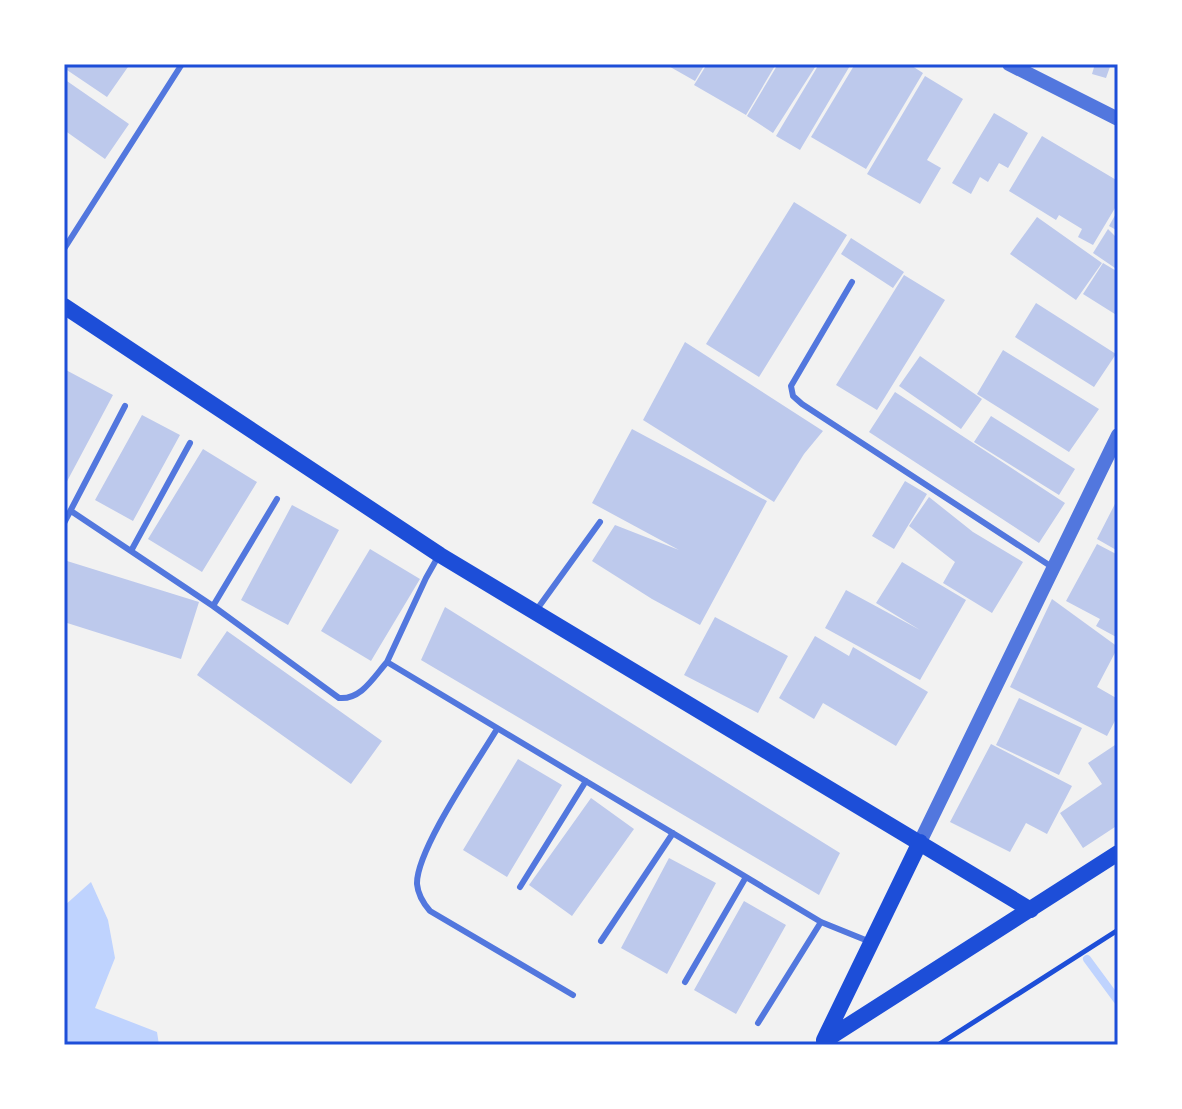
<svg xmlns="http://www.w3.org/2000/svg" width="1182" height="1109" font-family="'Public Sans',sans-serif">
<rect width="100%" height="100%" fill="#f2f2f2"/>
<path fill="#bfd3fe" d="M91,882L108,920L115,958L95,1008L157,1032L159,1045H64V906Z"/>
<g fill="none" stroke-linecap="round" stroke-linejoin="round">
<path stroke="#bfd3fe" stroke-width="8" d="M1087,959L1118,1001"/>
</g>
<path fill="#bdc9ec" d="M64,64H130L107,97L64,68Z
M665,64H705L695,81Z
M707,64H776L746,115L694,85Z
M778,64H817L773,133L747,116Z
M819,64H851L800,150L776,136Z
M855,64H909L923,73L866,169L811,137Z
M1095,64H1111L1106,78L1092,74Z
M925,76L963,99L927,160L941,168L920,204L867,174Z
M64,79L129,124L105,159L64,130Z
M994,113L1028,133L1008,168L999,163L988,182L980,177L971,194L952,183Z
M1042,136L1118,181V203L1093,245L1078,237L1082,229L1059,215L1056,220L1009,191Z
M794,202L847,235L759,377L706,344Z
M1118,210V231L1109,226Z
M1037,217L1102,263L1076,300L1010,254Z
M1108,229L1118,239V270L1093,253Z
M851,238L904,272L893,288L841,254Z
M1103,263L1118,272V316L1083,294Z
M904,275L945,300L877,410L836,385Z
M1036,303L1116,354L1094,387L1015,337Z
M685,342L823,431L804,454L774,502L643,420Z
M1003,350L1099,409L1069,452L977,394Z
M920,356L982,399L961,429L899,386Z
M64,369L113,395L64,487Z
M895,392L1065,503L1039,543L869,432Z
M142,415L180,435L133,521L95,500Z
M991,416L1075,469L1059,495L974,442Z
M632,429L767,501L700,625L652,599L592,561L615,525L679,550L592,503Z
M203,449L257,482L202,572L148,539Z
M905,481L927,494L894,549L872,536Z
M929,497L973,532L1023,562L992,613L943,583L955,562L909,526Z
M1118,498V551L1097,539Z
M292,505L339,530L288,625L241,600Z
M1097,544L1118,555V638L1096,626L1100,619L1066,601Z
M370,549L420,579L371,661L321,631Z
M67,561L199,602L181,659L64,622V571Z
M902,562L966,600L920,680L825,628L846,590L920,630L876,603Z
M1052,599L1118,647L1097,687L1118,699V715L1107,736L1010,687Z
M445,607L840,853L819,895L421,660Z
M715,617L788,656L758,713L684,675Z
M227,631L382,741L351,784L197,675Z
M815,636L849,656L853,647L928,692L896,746L823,703L814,719L779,698Z
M1019,698L1082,728L1059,775L996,745Z
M1118,743V825L1083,848L1060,813L1102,784L1088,763Z
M991,744L1072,786L1047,834L1026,823L1010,852L950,822Z
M518,759L562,785L507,877L463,850Z
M591,798L634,829L572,916L529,885Z
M669,858L716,883L667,974L621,948Z
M744,901L786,925L736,1014L694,990Z"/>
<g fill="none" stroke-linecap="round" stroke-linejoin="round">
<path stroke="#1d4ed8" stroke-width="5" d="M938,1045L1118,930"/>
<path stroke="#5277de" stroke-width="6" d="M64,249L182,64
M852,282L791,386L793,396L802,404L1052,567
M71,511L213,606L339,698C361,700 373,678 387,662
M64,523L125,406
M131,551L190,443
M439,555L426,578L387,662L821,922L868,941
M213,606L277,499
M535,612L600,522
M497,729C478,761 416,850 417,884C418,895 423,903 430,911L573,995
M520,887L586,781
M601,941L673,833
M685,982L746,877
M758,1023L821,922"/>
<path stroke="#5277de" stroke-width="14" d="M1009,64L1118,119
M920,842L1118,435"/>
<path stroke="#1d4ed8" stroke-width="16" d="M64,306L440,555L1031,910
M824,1040L920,842
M824,1041L1118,853"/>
</g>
<rect width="1182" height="1109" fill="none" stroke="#ffffff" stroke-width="132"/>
<rect x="66" y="66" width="1050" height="977" fill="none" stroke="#1d4ed8" stroke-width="3"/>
</svg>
